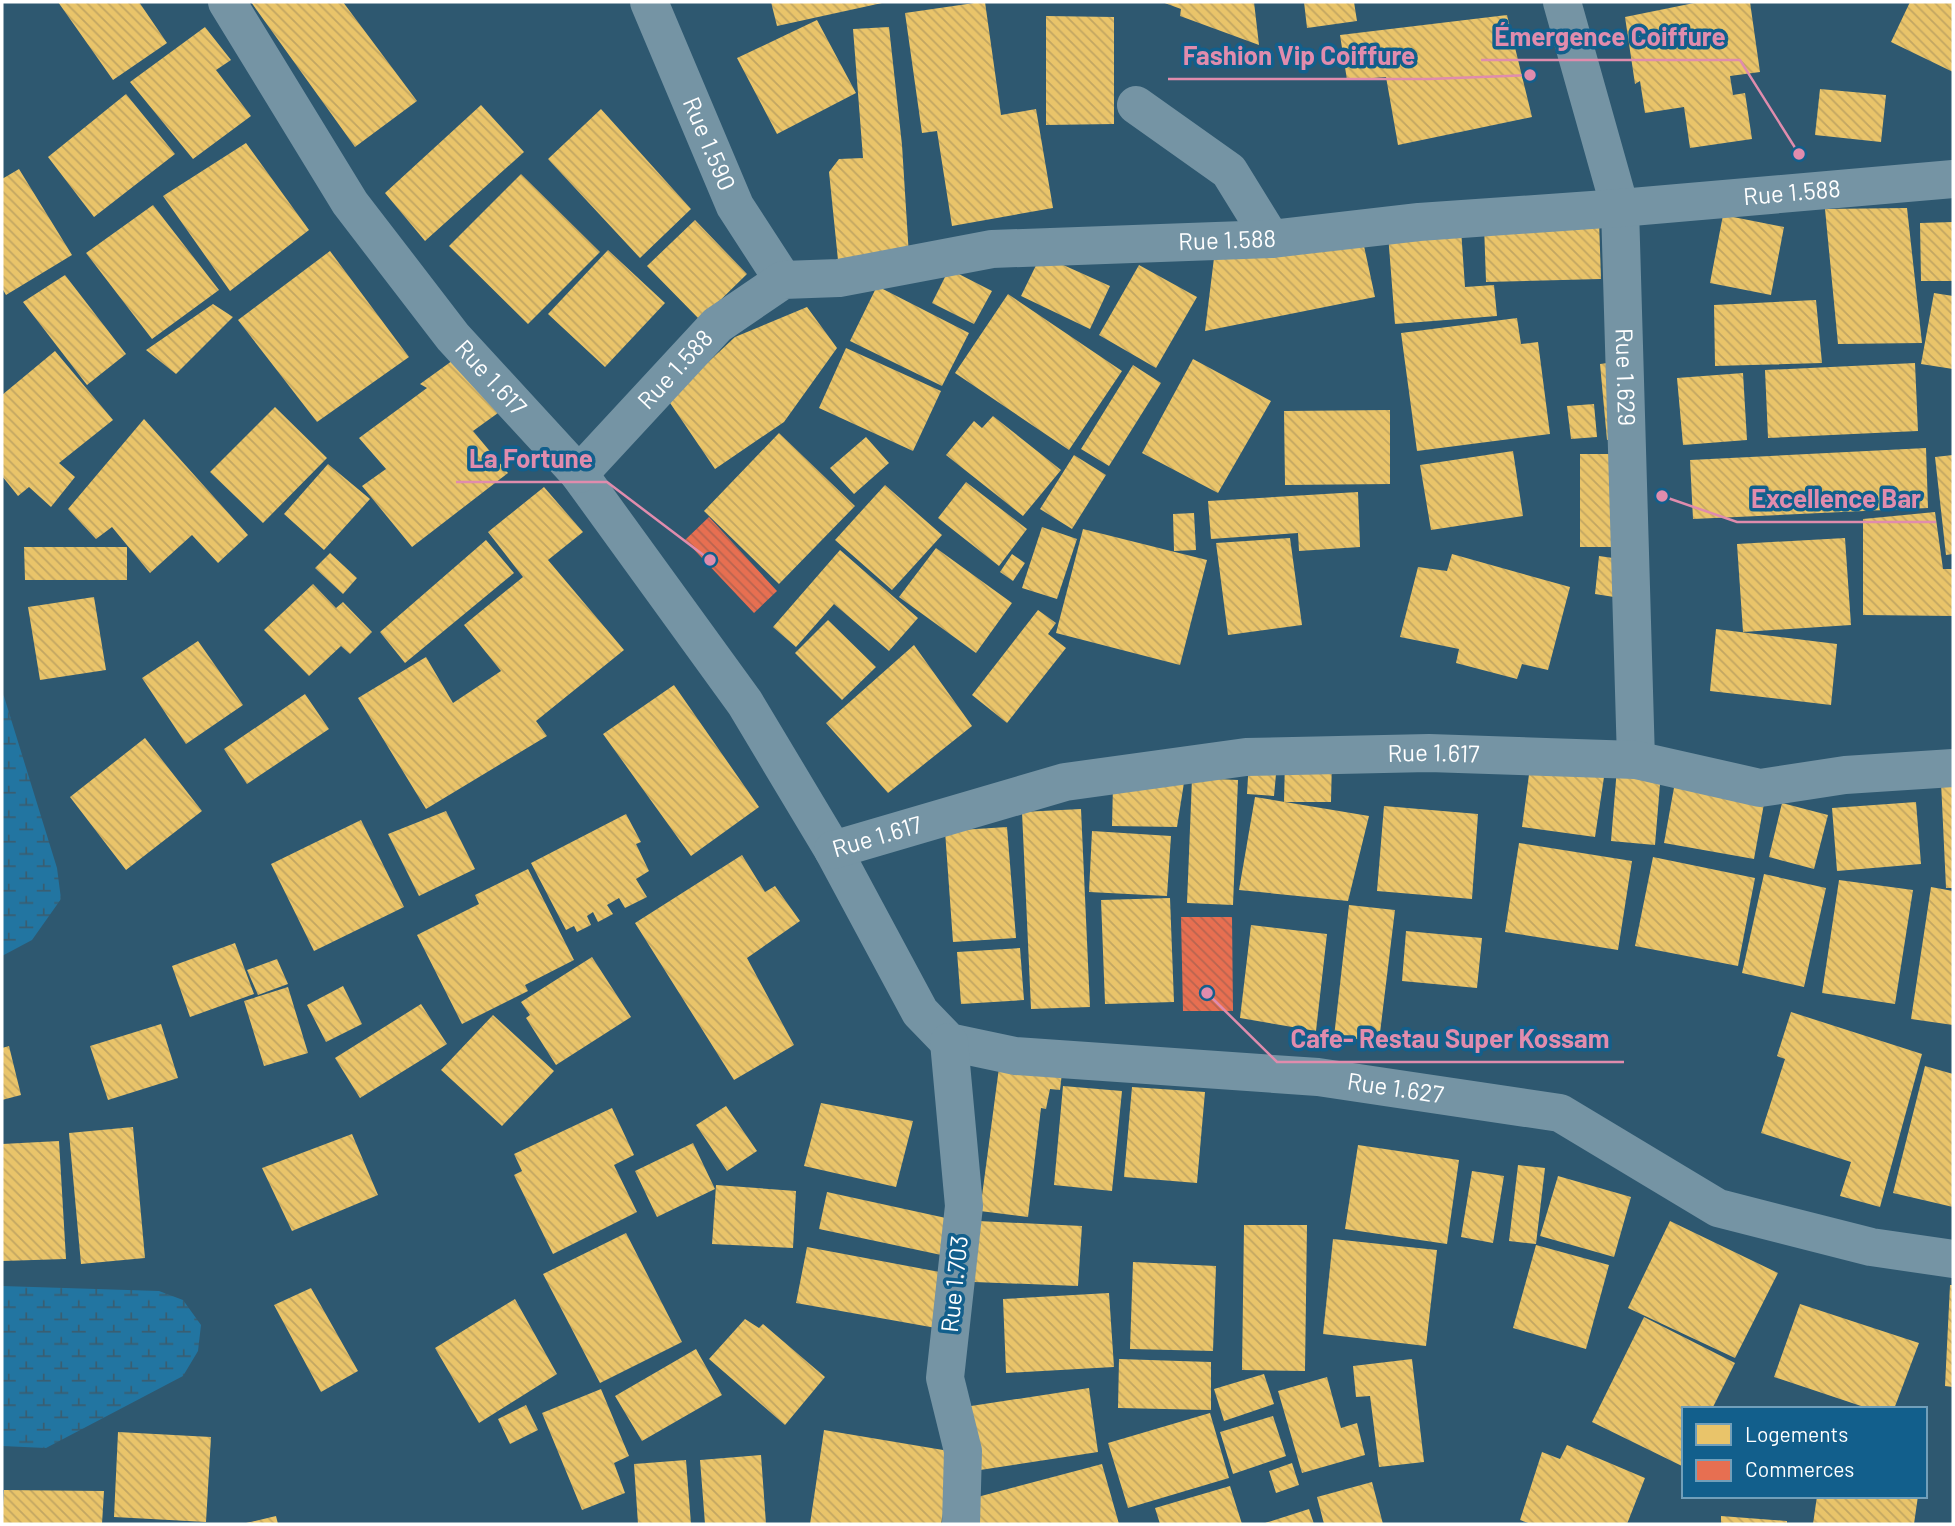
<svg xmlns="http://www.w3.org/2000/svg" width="1955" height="1526" font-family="Barlow,sans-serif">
<defs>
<pattern id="wetland-marsh" width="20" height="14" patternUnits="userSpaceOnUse" patternTransform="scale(1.75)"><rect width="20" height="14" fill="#2275a1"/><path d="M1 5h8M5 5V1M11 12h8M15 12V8" fill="none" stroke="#395e72"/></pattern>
<pattern id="homes-back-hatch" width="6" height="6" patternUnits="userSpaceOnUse" patternTransform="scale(1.75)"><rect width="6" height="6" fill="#e9c46a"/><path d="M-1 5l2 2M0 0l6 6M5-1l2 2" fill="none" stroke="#c2a662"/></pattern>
<pattern id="shops-back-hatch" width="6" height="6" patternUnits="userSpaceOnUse" patternTransform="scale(1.75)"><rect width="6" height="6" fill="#e76f51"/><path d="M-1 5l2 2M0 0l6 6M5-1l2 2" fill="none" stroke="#b86450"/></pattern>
</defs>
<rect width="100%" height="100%" fill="#2e5870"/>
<path fill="url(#wetland-marsh)" d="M2,690L57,868L61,899L32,940L2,956Z
M2,1286L159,1291L183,1300L201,1325L198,1351L183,1376L46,1448L2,1446Z"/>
<path fill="url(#homes-back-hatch)" d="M58,2H139L167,43L113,80Z
M251,2H343L417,101L355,147Z
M771,2H881L882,3L777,26Z
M981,2H985L1001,115L1036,109L1053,208L952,226L937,131L922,133L905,13Z
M1162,2H1254L1259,45L1180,16L1181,9Z
M1304,2H1354L1357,21L1307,28Z
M1699,2H1750L1760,72L1730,76L1733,95L1745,93L1752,139L1690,148L1684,107L1645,113L1640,81L1635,84L1625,17Z
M1910,2H1953V72L1891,42Z
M1507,15L1532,117L1398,145L1386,77L1347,80L1340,35Z
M1046,16L1114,17V124L1046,125Z
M817,20L856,93L777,134L737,58Z
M205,27L231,60L216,70L251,116L193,159L130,82Z
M889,27L902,145L909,256L838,260L829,172L839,159L863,158L853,29Z
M1820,89L1886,95L1881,142L1815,135Z
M126,94L175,154L94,217L48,157Z
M481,105L524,152L425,241L385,193Z
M601,109L691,209L640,258L548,159Z
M246,143L309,230L230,291L163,196Z
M19,169L72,255L6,295L2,288V179Z
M521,174L600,252L528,324L449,246Z
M153,205L219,290L152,339L86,253Z
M1907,208L1922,343L1838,344L1825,209Z
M1723,215L1784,227L1771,295L1710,283Z
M695,220L747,274L700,320L647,266Z
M1599,220L1601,279L1486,282L1484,224Z
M1953,222V281H1921L1920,223Z
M1461,229L1465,287L1494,285L1497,316L1395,324L1388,234Z
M1361,232L1375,297L1205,331L1214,258Z
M608,250L665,303L605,367L548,314Z
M330,251L409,357L317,422L238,320Z
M1041,255L1110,286L1090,329L1021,296Z
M1139,265L1197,297L1156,368L1099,335Z
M949,269L992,291L974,324L932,303Z
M65,275L126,354L87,385L23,302Z
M877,286L969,333L942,386L850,341Z
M1934,293L1953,296V369L1921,364Z
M1008,294L1122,371L1069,450L955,373Z
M1816,300L1822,363L1715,366L1714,305Z
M213,304L233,317L176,374L146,350Z
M807,307L837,348L784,422L715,469L668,400L735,337Z
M1517,318L1521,344L1538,342L1550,434L1417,451L1401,333Z
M846,348L941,391L913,451L819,408Z
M55,351L113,420L59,463L75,477L51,507L29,487L18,496L2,476V395Z
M456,358L498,413L473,431L508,473L412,547L362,486L386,469L359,438L427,388L420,384Z
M1193,359L1271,401L1218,493L1142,453Z
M1615,362L1621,438L1607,440L1600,364Z
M1915,363L1918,431L1768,438L1765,370Z
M1133,365L1161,383L1109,466L1081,449Z
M1743,373L1747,440L1683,445L1677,378Z
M1594,404L1597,437L1571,439L1567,406Z
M275,407L327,458L263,523L210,472Z
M1390,410V484L1285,485L1284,411Z
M993,416L1061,470L1023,516L946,455L974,421L982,428Z
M144,419L248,535L218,563L192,535L150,573L112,527L96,539L68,509Z
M779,433L855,506L779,584L704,511Z
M866,437L889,463L854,494L830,468Z
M1926,448L1928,508L1693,519L1690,460Z
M1513,451L1523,516L1431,530L1420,465Z
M1580,454H1619V547H1580Z
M1074,455L1106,475L1072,529L1040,509Z
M1953,455V554L1946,555L1935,457Z
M328,464L370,499L324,550L284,514Z
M966,482L1027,529L999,566L938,518Z
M885,485L942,535L892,590L835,540Z
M544,487L583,532L548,560L624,650L536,721L547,736L426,809L358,698L426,657L453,703L501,671L464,625L523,577L488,532Z
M1358,492L1360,547L1299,551L1298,533L1211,539L1208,501Z
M1935,512L1943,569H1953V616L1863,615V519Z
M1194,513L1196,550L1174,551L1173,514Z
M1042,527L1077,539L1057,599L1022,588Z
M1083,529L1207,560L1180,665L1056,633Z
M1290,538L1302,625L1228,635L1216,543Z
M1845,538L1851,625L1743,632L1737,544Z
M486,540L514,573L405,663L380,632Z
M24,547H127V580H25Z
M936,548L1012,603L976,653L899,597Z
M840,550L918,618L889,651L834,604L796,647L773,627Z
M330,553L357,578L343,594L315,568Z
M1012,554L1025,563L1013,581L1000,572Z
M1452,554L1570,587L1548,670L1522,664L1517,679L1456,663L1459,649L1400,637L1418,567L1447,571Z
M1599,556L1620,559L1614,597L1595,594Z
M313,584L336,608L343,602L372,632L350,654L341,646L309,676L264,630Z
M94,597L106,670L40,680L28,607Z
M1038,610L1056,623L1048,634L1066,648L1007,723L972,695Z
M828,620L876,667L842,700L795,653Z
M1716,629L1837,644L1831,705L1710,691Z
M198,641L243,705L186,744L142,678Z
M914,645L972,726L888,793L826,723Z
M674,685L759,807L691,856L603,734Z
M305,694L329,729L247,784L224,749Z
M145,738L202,811L126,870L70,797Z
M1249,760L1277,763L1274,796L1247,794Z
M1285,760L1332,761L1331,802H1284Z
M1530,767L1604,777L1595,837L1522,827Z
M1617,768L1661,772L1655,845L1611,841Z
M1186,770L1177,827L1112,826L1113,784Z
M1192,778L1238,780L1233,905L1187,903Z
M1675,782L1765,798L1754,859L1664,843Z
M1941,782H1953V888H1946Z
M1255,797L1369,816L1348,901L1239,890Z
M1916,802L1921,864L1837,871L1832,808Z
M1782,803L1828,815L1814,869L1769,857Z
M1384,806L1478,814L1472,899L1377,891Z
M1081,809L1090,1007L1031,1009L1022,812Z
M446,811L475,869L419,896L388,834Z
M626,814L641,842L636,844L649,871L636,879L647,897L625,908L619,898L607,905L613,914L598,922L593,912L587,916L591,925L577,932L574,926L566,930L531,863Z
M361,820L404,907L314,951L271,864Z
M1007,827L1016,938L953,942L945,831Z
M1092,831L1171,836L1167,896L1089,892Z
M1519,843L1632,861L1618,950L1505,932Z
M742,855L765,892L775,886L800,921L747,958L794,1045L734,1080L635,923Z
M1653,857L1755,878L1738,966L1635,946Z
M528,869L574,960L525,985L528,991L462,1024L417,935L479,904L475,895Z
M1764,874L1826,888L1804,987L1742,973Z
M1839,880L1913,890L1895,1004L1822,993Z
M1931,887L1953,891V1025L1911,1019Z
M1170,898L1174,1002L1105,1004L1101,900Z
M1349,905L1395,910L1379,1041L1334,1037Z
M1251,925L1327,934L1316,1031L1240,1018Z
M1406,931L1482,938L1477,988L1402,981Z
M235,943L254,994L190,1017L172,966Z
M1020,948L1024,1000L961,1004L957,952Z
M592,957L631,1017L556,1065L526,1018L530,1015L521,1002Z
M277,959L288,984L258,995L247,970Z
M343,986L362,1024L326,1042L307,1005Z
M288,987L308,1053L264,1066L244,1001Z
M421,1004L447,1044L360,1098L335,1058Z
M1791,1012L1922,1054L1880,1207L1840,1196L1851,1162L1761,1133L1785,1059L1777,1056Z
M493,1015L554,1071L502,1126L441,1070Z
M161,1024L178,1078L108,1100L90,1046Z
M9,1046L21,1095L2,1100V1048Z
M1000,1060L1063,1064L1060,1090L1050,1089L1046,1109L1041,1108L1028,1217L980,1211Z
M1925,1066L1953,1074V1207L1893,1193Z
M1063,1086L1122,1091L1112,1191L1054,1185Z
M1132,1087L1205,1092L1197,1183L1124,1177Z
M821,1103L913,1121L896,1187L804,1166Z
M726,1106L757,1151L727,1171L696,1125Z
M612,1108L634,1155L614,1165L637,1212L553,1254L514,1175L522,1171L514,1154Z
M133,1127L145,1258L81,1264L69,1133Z
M352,1134L378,1195L292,1231L262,1168Z
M59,1141L66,1259L2,1261V1144Z
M693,1143L715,1189L657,1217L635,1171Z
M1358,1145L1459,1160L1447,1244L1345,1229Z
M1518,1165L1545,1168L1536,1244L1509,1241Z
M1472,1171L1504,1176L1493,1243L1461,1237Z
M1558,1176L1631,1197L1614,1257L1540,1236Z
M716,1185L796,1191L793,1248L712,1244Z
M827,1192L955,1220L946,1256L819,1229Z
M978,1221L1082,1226L1078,1286L974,1282Z
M1670,1221L1778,1273L1735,1358L1628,1308Z
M1244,1225H1307L1305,1371L1242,1370Z
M626,1233L682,1342L600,1383L543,1274Z
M1333,1239L1437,1250L1426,1346L1323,1334Z
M1536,1245L1609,1265L1586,1349L1513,1328Z
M807,1247L945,1273L936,1328L796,1303Z
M1133,1262L1216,1266L1213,1351L1130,1349Z
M1950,1285H1953V1387L1945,1386Z
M311,1288L358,1371L321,1392L274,1305Z
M1109,1293L1114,1367L1006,1373L1003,1299Z
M515,1299L557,1374L479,1423L435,1348Z
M1800,1304L1919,1343L1894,1409H1870L1774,1377Z
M1644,1317L1735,1363L1712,1409H1684V1467L1592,1422Z
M745,1319L759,1328L763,1324L825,1377L785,1425L709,1359Z
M696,1349L722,1395L642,1441L615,1396Z
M1119,1359L1211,1362V1410L1118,1408Z
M1412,1359L1424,1462L1379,1467L1370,1396L1356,1397L1353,1366Z
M1264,1374L1274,1404L1224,1421L1214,1389Z
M1327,1377L1341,1428L1357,1423L1365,1455L1302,1473L1278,1391Z
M1089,1388L1098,1452L980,1470L971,1406Z
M601,1389L629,1456L614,1463L625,1493L582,1510L542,1413Z
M526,1405L538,1430L510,1444L498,1419Z
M1210,1413L1229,1478L1128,1508L1108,1443Z
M1273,1416L1286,1456L1233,1474L1220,1432Z
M824,1430L955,1452L941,1524H810Z
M118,1432L211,1437L206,1522L114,1517Z
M1567,1445L1645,1478L1627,1524H1531L1520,1520L1542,1452L1560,1459Z
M761,1455L766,1524H705L700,1460Z
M686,1460L691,1524H638L634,1464Z
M1292,1463L1299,1485L1276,1493L1269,1471Z
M1102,1464L1119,1524H976L970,1499Z
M1372,1482L1383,1524H1324L1317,1497Z
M1230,1486L1242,1524H1160L1155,1508Z
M4,1490L104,1491L102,1524H2Z
M1817,1496H1918L1914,1524H1813Z
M1309,1509L1314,1524H1262Z
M276,1516L278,1524H246V1523Z
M1721,1516L1787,1521V1524H1721Z"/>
<path fill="url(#shops-back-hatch)" d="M709,517L777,591L754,613L685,540Z
M1181,917H1232L1233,1011H1183Z"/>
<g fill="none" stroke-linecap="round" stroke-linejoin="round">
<g stroke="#7594a4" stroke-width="38">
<path id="s1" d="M227,2L350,203L453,337L579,474L745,703L833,850L920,1012L949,1042L1015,1056L1318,1077L1560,1113L1718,1208L1871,1247L1953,1259"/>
<path id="s2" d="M649,2L735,206L783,280"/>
<path id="s3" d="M1562,2L1620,208L1636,760"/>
<path d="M1136,105L1229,171L1271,239"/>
<path id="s4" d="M579,474L717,325L783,280L839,278L992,249L1271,239L1419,222L1620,208L1953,179"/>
<path id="s5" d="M833,850L1065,782L1246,757L1429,753L1636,760L1760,788L1845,775L1953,768"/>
<path d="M949,1042L964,1206L945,1378L963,1451L961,1524"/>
</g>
</g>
<g text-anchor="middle" stroke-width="7" stroke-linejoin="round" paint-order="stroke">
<g font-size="24" fill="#fff" stroke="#125f8c">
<text dy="8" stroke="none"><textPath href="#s2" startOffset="154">Rue 1.590</textPath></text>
<text dy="8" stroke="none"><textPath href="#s4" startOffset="1297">Rue 1.588</textPath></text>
<text dy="8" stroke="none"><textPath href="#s4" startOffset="730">Rue 1.588</textPath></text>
<text dy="8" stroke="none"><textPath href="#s4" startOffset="142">Rue 1.588</textPath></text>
<text dy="8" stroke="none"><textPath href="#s3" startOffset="383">Rue 1.629</textPath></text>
<text dy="8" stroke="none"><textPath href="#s1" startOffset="460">Rue 1.617</textPath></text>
<text dy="8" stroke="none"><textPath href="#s5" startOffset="612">Rue 1.617</textPath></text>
<text dy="8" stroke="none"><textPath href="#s5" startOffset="46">Rue 1.617</textPath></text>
<text dy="8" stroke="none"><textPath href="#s1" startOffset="1720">Rue 1.627</textPath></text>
<text transform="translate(955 1284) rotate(-84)" y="8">Rue 1.703</text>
</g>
</g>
<path fill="none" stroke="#e08cad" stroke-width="2.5" d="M1799 154L1740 60H1481M1530 75L1429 79H1168M710 560L607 482H456M1662 496L1737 522H1936M1207 993L1277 1062H1624"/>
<g fill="#e08cad" stroke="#125f8c" stroke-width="2.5">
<circle cx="1799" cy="154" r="7"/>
<circle cx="1530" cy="75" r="7"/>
<circle cx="710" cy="560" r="7"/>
<circle cx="1662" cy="496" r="7"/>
<circle cx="1207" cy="993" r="7"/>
</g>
<g font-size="26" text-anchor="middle" font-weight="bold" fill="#e08cad" stroke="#125f8c" stroke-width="7" stroke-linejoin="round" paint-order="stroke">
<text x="1610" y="46">Émergence Coiffure</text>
<text x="1299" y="65">Fashion Vip Coiffure</text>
<text x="531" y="468">La Fortune</text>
<text x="1836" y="508">Excellence Bar</text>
<text x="1450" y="1048">Cafe- Restau Super Kossam</text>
</g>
<rect width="1955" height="1526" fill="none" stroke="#ffffff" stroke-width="7"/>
<rect x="1682" y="1407" width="245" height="91" fill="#125f8c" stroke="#719fba" stroke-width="2"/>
<rect x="1696" y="1424" width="35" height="21" fill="#e9c46a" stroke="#719fba" stroke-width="2"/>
<text x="1745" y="1442" font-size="21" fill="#ffffff">Logements</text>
<rect x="1696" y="1460" width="35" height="21" fill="#e76f51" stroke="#719fba" stroke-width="2"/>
<text x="1745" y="1477" font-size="21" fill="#ffffff">Commerces</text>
</svg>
